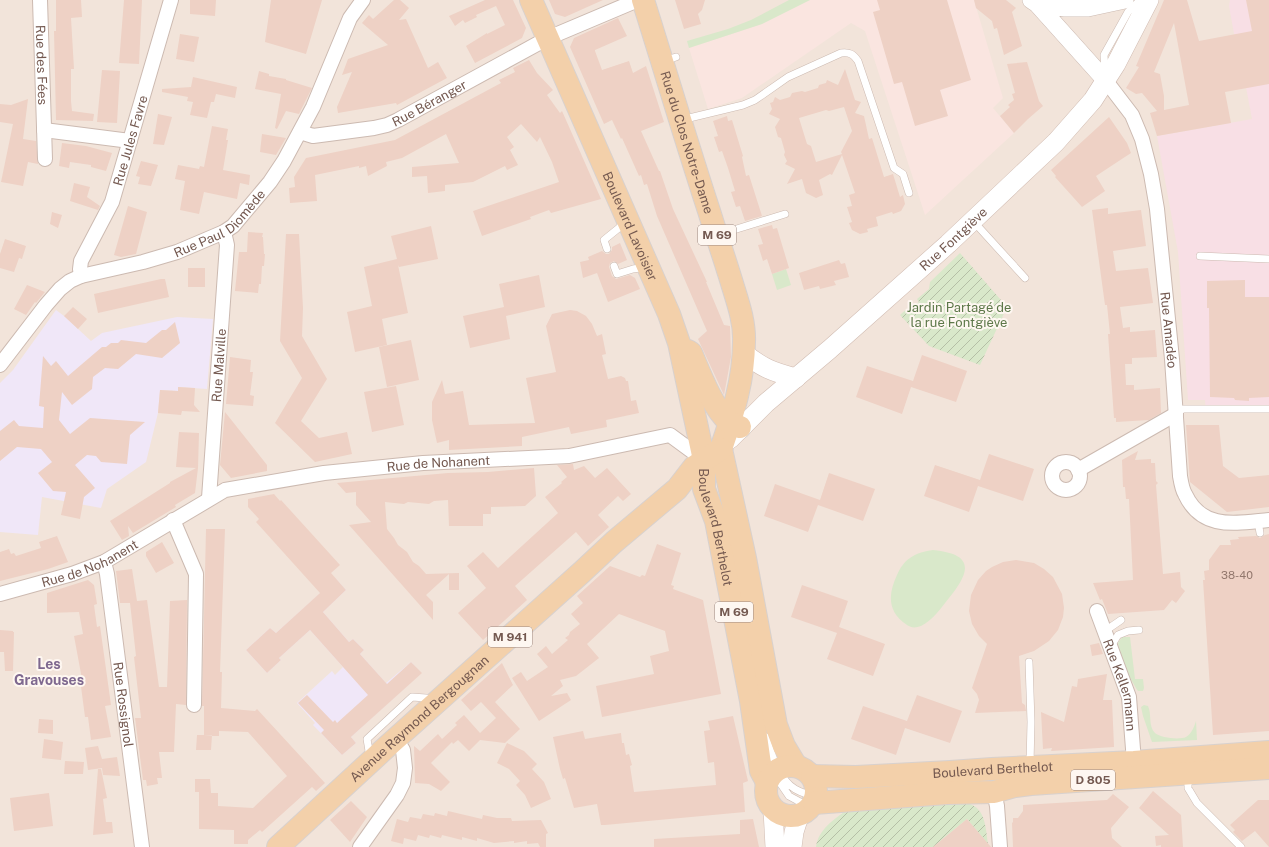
<svg xmlns="http://www.w3.org/2000/svg" width="1269" height="847" font-family="'Public Sans',sans-serif">
<defs>
<pattern id="garden-furrows" width="10" height="10" patternUnits="userSpaceOnUse"><rect width="10" height="10" fill="#d9e8ca"/><path d="M-1 1l2-2M0 10L10 0M9 11l2-2" fill="none" stroke="#b5bfa6"/></pattern>
</defs>
<rect width="100%" height="100%" fill="#fbf3eb"/>
<path fill="#f2e4da" d="M0,0H1269V847H0Z"/>
<path fill="#fae5e0" d="M810,0H974L1003,98L993,108L1014,133L925,215L865,31L851,23L742,98L708,109L689,48L762,24Z"/>
<path fill="#f0e7f8" d="M56,310L64,316L91,341L102,333L177,317L213,319L207,389L178,387V391L160,390L158,413L146,462L107,489L101,508L42,497L38,535L0,532V383L13,370Z
M336,579L346,590L323,612L349,642L353,639L364,650L360,654L386,683L411,662L421,673L351,737L356,743L342,755L313,725L315,723L297,703L332,671L335,675L343,667L310,630L279,658L281,660L267,673L246,650L270,628L276,633Z"/>
<path fill="#f8dfe5" d="M1230,0H1269V412L1206,413L1205,400H1188L1178,252L1157,136L1252,119L1236,34H1234L1229,6Z"/>
<path fill="#d9e8ca" d="M789,0H810L762,24L689,48L687,41L728,29L751,20Z
M786,269L791,285L777,290L772,274Z
M933,550C973,554 972,570 949,598C941,608 933,620 921,626C916,628 911,628 907,625C887,612 888,594 897,575C900,568 904,562 910,558C917,553 925,551 933,550Z
M1122,637H1130L1135,679H1143L1144,688L1143,691H1138C1130,679 1119,657 1118,643Z
M1144,705L1148,706C1152,714 1148,726 1155,733C1161,738 1179,740 1186,737C1192,733 1194,727 1196,721L1197,740L1152,742L1143,716L1141,707Z"/>
<path fill="url(#garden-furrows)" d="M960,253L1007,307L980,365L929,346L900,315L911,305L913,307L919,302L917,299L929,289L930,282Z
M962,804C965,804 970,803 972,805C986,811 986,831 988,844L967,819L933,847H816C818,830 834,819 847,810Z"/>
<path fill="#eed1c5" fill-rule="evenodd" d="M56,0H81L82,17L71,18L74,69H71V101L72,111L94,114L93,121L56,120L54,31H56Z
M124,0H142L139,64L119,63Z
M190,0H216L215,16L190,14Z
M271,0H322L306,54L265,42Z
M394,0H400L409,8L399,20L406,19L428,68L438,62L447,78L397,105L396,103L338,113L337,107L352,72L342,75L348,59L388,45L362,23L369,15L373,19Z
M485,0H513L526,28L522,38L475,63L466,46L487,33V34L505,25L496,6L476,15L477,17L465,23L463,20L455,26L449,16Z
M549,0H603L565,17L555,14Z
M675,0H705L702,10L698,14L701,24L684,29Z
M877,0H947L971,80L940,90L948,116L915,126L902,82L894,84L873,12L880,10Z
M974,0H1006L1016,8L1012,12L1022,46L1004,55L997,28L994,29L992,21L976,8Z
M1164,0H1187L1199,41L1252,31L1246,0H1269V84L1225,92L1231,123L1157,136L1150,113L1157,111L1142,93L1136,94L1126,88L1139,67L1136,66ZM1174,23L1189,105L1164,110V96L1160,74L1154,72Z
M618,18L627,36L595,50V51L602,70L629,61L633,73L646,66L664,122L641,131L659,171H660L673,209L707,282H706L724,325L730,326L731,357L724,395L698,339L707,331L657,216L647,184L644,185L641,175L639,176L622,138L621,139L612,120L604,124L570,47L574,38Z
M180,34L199,37L194,62L176,59Z
M529,60L537,73L553,90L547,95L560,113L562,111L601,199L551,213L549,210L530,217L531,219L482,236L473,211L559,182L552,162L540,137L537,142L521,124L507,137L514,147L510,150L518,165L507,170L505,166L473,182L445,185V191L428,193L427,176L412,177V167L459,163L446,134L402,158L386,162L387,166L368,176L366,166L359,168V166L315,175L317,201L290,203L289,188L295,187L294,177L306,158L395,140L501,83L499,80L515,72L513,68Z
M1027,62L1039,101L1043,106L1028,119L1014,133L1000,116L1010,107L1008,105L1014,100L1012,94L1015,93L1007,64Z
M845,69L855,100L861,102L855,113L864,116L869,139L872,138L884,177L893,174L900,197L903,195L905,204L901,211L893,214L892,212L876,217L878,226L867,229L868,232L860,234L852,230L849,223L852,222L847,207L852,206L849,195L855,193L842,155L832,175L830,174L819,180L823,195L816,198L806,193L802,179L787,184L795,169L785,164L787,161L784,155L785,152L781,138L778,137L775,127L780,119L769,114L772,109L770,103L773,102L775,97L780,100L790,97L792,93L802,91L805,92L818,88L819,85L826,83L827,80L838,85ZM844,107L852,131L841,152L842,154L816,162L811,146L807,144L799,118L826,110L829,111Z
M102,70L120,71L117,123L97,122Z
M259,71L269,74V76L286,79V80L312,88L299,114L286,111L277,129L275,128L281,94L255,89Z
M193,77L237,87L235,98L216,94L214,102H211L207,118L190,115L193,102L187,101L188,97L162,92V89L191,87Z
M28,99L23,139L36,141L38,164L28,162L23,186L1,182L13,124L0,122V104L11,105Z
M158,114L172,117L164,145L153,144Z
M727,116L728,121L732,120L743,156L742,157L746,176L749,175L762,216L745,221L740,206L736,207L731,192L735,191L728,168L722,151L719,152L714,137L718,136L713,121Z
M1109,117L1127,143L1131,153L1096,176L1105,191L1082,207L1055,177L1056,176L1051,170Z
M212,126L228,129L226,140H228L223,170L250,175L249,185L240,183L237,199L204,192L199,214L180,210L185,181L175,179L178,165L199,169L200,166L204,167Z
M262,134L286,138L276,155L260,152Z
M62,143L86,146L112,153L106,171L91,167V165L70,162L69,168L59,166Z
M141,161L158,165L151,186L138,184L140,177L136,176Z
M74,183L90,187L87,197L100,206L98,210L70,201Z
M128,206L147,212L136,254L121,257L114,255Z
M1108,208V214L1141,210L1146,246L1113,251L1116,271L1148,268L1153,303L1120,307L1123,328L1130,327V332L1155,330L1157,357L1132,358V364H1125L1126,385H1134V390L1160,388L1161,413L1149,420L1116,422V418H1114L1108,334H1110L1107,305H1105L1092,210Z
M52,212L62,215L58,228L50,224Z
M772,225L773,229L777,228L789,268L772,274L767,259L763,261L758,245L763,244L758,229Z
M431,226L438,259L399,267L398,265L408,313L382,319L387,345L355,352L347,312L372,306L364,267L397,259L391,236Z
M248,232L263,233L262,237H263L264,254H265L264,266H262L261,284H259L258,293L235,291L239,252H247Z
M286,234H299L303,308L302,336L327,379L301,421L319,438L347,432L352,454L315,462L275,423L302,378L280,341Z
M5,239L26,246L22,259L19,258L14,272L0,268V254Z
M620,243L627,260L618,264L614,261L610,263L609,267L612,276L616,279L630,275L635,278L640,289L608,302L597,273L583,278L580,262L589,260L588,257L602,251L606,254H609L612,250V247Z
M839,260L841,264L845,263L849,277L834,281L836,285L820,289L819,286L804,290L799,273Z
M188,268H205V287H188Z
M539,275L545,307L506,316L510,339L470,348L463,316L504,307L499,284Z
M161,279H165L169,297L98,313L94,294Z
M1245,280V297H1269V397L1249,398V401L1235,400L1234,398L1210,397L1209,308H1207V281Z
M27,285L45,292L36,303L35,302L26,315L14,309Z
M73,307L87,319L78,329L64,316Z
M570,310L577,311L586,316L592,324L597,336L602,334L606,354L602,355L608,379L621,376L625,378L626,381H628L631,401L636,400L639,413L606,420L607,427L571,434L569,427L522,437V446L449,450V440L437,443L432,420V402L442,380L445,394L463,391L469,425L535,423L526,378L556,372L546,326L552,314Z
M175,322L180,343L162,358L136,354L118,369L105,368L93,377L92,389L72,405L62,392L59,420L70,434L90,418L145,422L130,435L127,464L101,462L96,456L87,455L75,465L95,488L84,497L80,519L61,515L66,492L53,491L38,473L52,462L41,449L17,447L0,461V431L14,420L19,426L43,428L44,407L39,406L43,356L51,366L56,361L68,376L102,347H106L111,343H118L121,340L146,343L162,330H166Z
M411,340L419,380L387,387L379,347Z
M922,355L967,371L956,402L911,387L902,414L856,397L867,366L913,381Z
M230,357L251,360L250,372H253L250,395L254,396L253,406L226,404Z
M396,386L404,425L372,432L364,392Z
M178,387L195,388L194,405L200,412L182,411L181,415L158,413L160,390L178,391Z
M225,412L267,465V471L231,478L220,465Z
M1186,425H1219L1223,466L1239,478L1269,475V507L1227,512L1190,482Z
M179,432L199,433L198,468L195,493L175,505L176,507L133,533L128,526L129,536L122,540L110,521L170,483V482L196,468L176,467Z
M1138,451L1135,460L1151,459V463H1155L1156,481L1158,483L1156,485L1163,574L1180,572L1181,587L1185,591L1176,603L1172,600L1164,610L1108,614L1102,599L1100,600L1093,583L1133,580L1129,499H1126L1125,487H1123L1122,460Z
M989,454L1034,469L1023,501L978,486L969,512L924,496L935,465L980,480Z
M573,464L574,470L584,466L595,478L607,468L631,494L623,501L618,496L598,515L609,527L588,546L576,532L515,586L527,600L483,640L458,613L486,588L467,566L483,552L498,568L558,513L545,497L562,483L561,482L567,477L557,465Z
M534,468L536,496L525,506L491,507V514H483V526H449L448,500L434,501L429,504L408,502L404,504L385,502L387,529L394,538L398,545L407,552L413,562L419,566L426,574L459,573V590H449V574L426,595L433,602V620L349,525L371,522L356,505V492L346,493L337,483L448,473L488,472Z
M829,473L875,489L863,521L818,505L808,532L764,516L775,484L820,500Z
M274,494L280,501L281,500L340,565L331,573L346,590L323,612L349,642L353,639L364,650L360,654L387,684L411,662L422,673L351,737L356,743L342,755L321,733L324,730L298,703L307,695L333,722L335,720L337,723L368,695L310,630L279,658L281,660L267,673L246,650L270,628L276,633L320,593L256,522L259,519L248,507V499Z
M206,529H225L220,672H222L221,708L255,711L257,709L325,783L316,791L312,787L262,832L260,830L248,840V844H234V830L199,829V792H195V779H210L211,793H218V806L253,808L287,776L248,732L219,731V736L204,735V706H202Z
M1269,534V731L1213,735L1203,580H1205L1204,571L1209,570V560L1220,545H1231L1230,540L1239,539L1238,537L1256,536L1260,538L1265,535Z
M57,536L68,562L48,569L0,581V552L9,549L11,554L14,553L16,556L41,548L39,542Z
M162,542L174,563L156,573L146,556V552Z
M657,544L681,553L671,585L674,586L673,589L703,600L721,694L602,717L596,686L654,674L650,656L669,651L665,631L619,614L587,644L599,658L576,676L560,680L563,686L551,696L567,693L571,700L539,721L512,678L521,672L527,681L548,667L537,654L546,646L552,654L568,640L565,638L569,635L570,632L580,624L571,614L583,603L577,596L610,566L640,577L642,575L645,576Z
M1016,560L1034,563L1044,569L1053,577L1062,594L1064,608L1063,617L1058,630L1049,641L1034,651L1019,656L1022,703L1025,705L1026,711L975,713L979,700L977,694L972,688L987,644L979,636L972,624L969,611L971,595L978,580L986,571L992,567L1003,562Z
M132,569L137,601L147,600L159,687H167L170,601L187,600L186,705L176,704L174,752H159L162,778H157L158,784L147,786L146,780H143L135,718H141L134,657L136,656L130,603H120L116,571Z
M88,580L94,585L97,604L94,605L97,627L100,626L111,705L105,706L111,737L91,740L88,717H85L80,679H82L74,636L83,634L79,612L47,613V593Z
M802,585L848,601L839,627L885,644L873,676L827,659L837,633L791,617Z
M0,630L13,631V632H14L13,671H5L4,652H0Z
M1099,643L1103,654L1092,656L1090,645Z
M502,663L513,685L495,702L520,729L505,743L480,740L469,751L458,740L453,744L452,742L431,763L450,782L441,791L429,784L415,783L414,746L420,751L438,734L442,739L457,725L455,723L464,715L480,733L496,718L481,702L471,711L461,700Z
M1107,674L1103,700H1112L1114,747L1051,751L1052,748L1043,749L1041,712L1064,722L1072,686L1077,687L1078,679Z
M917,695L962,711L950,743L905,728L896,755L851,739L863,706L907,721Z
M733,716L748,781L743,783L745,812L605,825H601L597,804L574,808L565,778L563,779L560,769L553,737L583,731L585,739L621,733L622,743H624L626,755L629,754L632,765L630,766L634,792L716,785L714,762L708,763L704,731L710,730L708,721Z
M39,719L53,720V734L38,733Z
M197,735H212L211,750H196Z
M44,739L63,742L61,760L42,758Z
M507,743L524,751L537,764L532,769L544,782L551,799L531,808L525,795L516,785L520,781L509,769L497,763Z
M98,746L102,759L117,757L120,776L103,775L102,768L88,770L85,748Z
M65,761L84,762L83,774H64Z
M98,769H101L107,798L103,799L106,822H112L113,833L93,835Z
M1153,791L1181,815L1183,847H1161V845L1156,846L1155,836L1169,835L1139,808Z
M49,793L53,826L14,831L10,798Z
M1113,794L1129,807L1111,828L1112,838L1122,847H1013L1012,823L1013,822V818H1018L1023,811V805L1107,800Z
M1258,800H1269V847L1255,831L1242,841L1233,832L1235,830L1230,825Z
M351,801L367,817L350,842L330,820Z
M448,811L482,819L483,815L497,818H511L512,821L541,820L548,833L546,834V847H540L538,843L527,844V841L514,843V841L494,843L477,838V841L462,837V840L442,835L441,838L430,835L429,838L418,835L416,841L404,838L403,844L391,841L397,819L408,822L410,817L421,819L423,814L434,816L435,813L447,816Z
M753,819L759,847H654V839L740,834V820Z
M967,819L991,847H933Z"/>
<g fill="none" stroke-linecap="round" stroke-linejoin="round">
<g stroke="#ccbab1" stroke-width="8">
<path id="service" d="M664,61L676,57
M1105,72L1104,55L1128,12L1140,0
M681,120L743,105L755,100L788,77L841,53C850,52 853,54 858,61L894,168L903,174L909,193
M974,222L1025,278
M719,230L727,232L785,214
M607,249L604,240L625,223
M1200,256L1269,259
M614,266L617,274L633,269L646,267
M1176,414L1183,409H1269
M1258,521L1260,533
M1105,631L1121,620
M1113,647V643L1118,635L1128,631L1139,630
M1029,662L1031,722L1030,764
M766,737C771,753 779,780 795,789C802,793 809,795 816,796
M370,757L367,739L412,697L426,698L433,701
M772,771L789,796L802,803H813
M1188,776V788L1197,803L1241,847"/>
</g>
<g stroke="#ccbab1" stroke-width="16">
<g id="minor">
<path id="s1" d="M40,0L45,159"/>
<path id="s2" d="M1106,81L1132,115L1142,139L1151,174L1157,209L1172,359L1180,476C1181,482 1182,489 1185,494C1202,531 1236,523 1269,520"/>
<path d="M44,130L130,141"/>
<path id="s3" d="M300,132L313,136L374,128L387,125L398,120L548,38L638,0"/>
<path id="s4" d="M81,276L80,269L81,261L112,202L171,0"/>
<path id="s5" d="M0,365L46,305L60,289L70,281L81,276L143,262L177,252L224,232L233,226L270,182L284,161L313,107L350,18L363,0"/>
<circle cx="1066" cy="476" r="14"/>
<path d="M1078,470L1176,414"/>
<path id="s6" d="M209,498L227,245L224,232"/>
<path d="M173,520L196,574L194,705"/>
<path id="s7" d="M104,562L107,574L142,847"/>
<path id="s8" d="M0,594L72,574L104,562L225,490L324,473L423,463L569,456L670,435L704,460"/>
<path id="s9" d="M1097,611L1129,697L1134,762"/>
<path d="M994,792L997,806L1000,847"/>
<path d="M360,847L397,795L403,783L405,768L403,750L396,739"/>
</g>
</g>
<g stroke="#ccbab1" stroke-width="18">
<path id="tertiary" d="M1031,0L1037,4L1106,81
M1037,4L1065,8H1088L1125,0"/>
</g>
<g stroke="#d1bcb2" stroke-width="20">
<g id="secondary">
<path d="M744,353C762,368 773,372 796,378"/>
<path id="s10" d="M730,439L766,403L830,349L948,244L1056,142L1093,100L1116,64L1149,0"/>
<path d="M773,810L775,847"/>
<path d="M792,847L794,832L799,816"/>
</g>
</g>
<g stroke="#d8d1ce" stroke-width="24">
<g id="primary">
<path id="s11" d="M531,0L669,314L679,343L704,460V489L716,521L751,701L761,771L767,782"/>
<path id="s12" d="M643,0C665,70 686,141 709,211C716,234 724,257 731,280C737,300 745,321 744,342C744,379 733,414 721,449"/>
<path d="M688,351L691,353C700,374 712,407 729,422C732,424 737,426 740,427"/>
<path d="M721,449L745,558L776,725L784,746L796,766"/>
<circle cx="791" cy="791" r="25"/>
<path id="s13" d="M812,776L856,777L950,772L992,769L1134,762L1269,752"/>
<path d="M814,803L947,793L994,792L1015,786L1031,784L1269,768"/>
<path id="s14" d="M278,847L381,752L582,572L614,542L677,489L694,467L721,449"/>
</g>
</g>
<use href="#service" stroke="#fff" stroke-width="7"/>
<use href="#minor" stroke="#fff" stroke-width="14"/>
<use href="#tertiary" stroke="#fff" stroke-width="17"/>
<use href="#secondary" stroke="#fff" stroke-width="19"/>
<use href="#primary" stroke="#f3d0aa" stroke-width="22"/>
</g>
<g text-anchor="middle" stroke-width="4" stroke-linejoin="round" paint-order="stroke">
<g font-size="11" fill="#92776d">
<text x="1237" y="579">38-40</text>
</g>
<g fill="#fef7f1" stroke="#9d8880" stroke-width="1">
<rect x="698" y="225" width="38" height="20" rx="3"/>
<rect x="715" y="602" width="38" height="20" rx="3"/>
<rect x="488" y="627" width="44" height="20" rx="3"/>
<rect x="1071" y="770" width="44" height="20" rx="3"/>
</g>
<g font-size="12" font-weight="bold" fill="#745950">
<text x="717" y="239">M 69</text>
<text x="734" y="616">M 69</text>
<text x="510" y="641">M 941</text>
<text x="1093" y="784">D 805</text>
</g>
<g font-size="13" fill="#745950" stroke="#fef7f1">
<text dy="5" stroke="none"><textPath href="#s1" startOffset="65">Rue des Fées</textPath></text>
<text dy="5" stroke="none"><textPath href="#s3" startOffset="136">Rue Béranger</textPath></text>
<text dy="5" stroke="none"><textPath href="#s4" startOffset="146">Rue Jules Favre</textPath></text>
<text dy="5" stroke="none"><textPath href="#s12" startOffset="149">Rue du Clos Notre-Dame</textPath></text>
<text dy="5" stroke="none"><textPath href="#s5" startOffset="273">Rue Paul Diomède</textPath></text>
<text dy="5" stroke="none"><textPath href="#s11" startOffset="247">Boulevard Lavoisier</textPath></text>
<text dy="5" stroke="none"><textPath href="#s10" startOffset="300">Rue Fontgiève</textPath></text>
<text dy="5" stroke="none"><textPath href="#s2" startOffset="262">Rue Amadéo</textPath></text>
<text dy="5" stroke="none"><textPath href="#s6" startOffset="133">Rue Malville</textPath></text>
<text dy="5" stroke="none"><textPath href="#s8" startOffset="465">Rue de Nohanent</textPath></text>
<text dy="5" stroke="none"><textPath href="#s11" startOffset="562">Boulevard Berthelot</textPath></text>
<text dy="5" stroke="none"><textPath href="#s8" startOffset="95">Rue de Nohanent</textPath></text>
<text dy="5" stroke="none"><textPath href="#s9" startOffset="78">Rue Kellermann</textPath></text>
<text dy="5" stroke="none"><textPath href="#s7" startOffset="144">Rue Rossignol</textPath></text>
<text dy="5" stroke="none"><textPath href="#s14" startOffset="191">Avenue Raymond Bergougnan</textPath></text>
<text dy="5" stroke="none"><textPath href="#s13" startOffset="181">Boulevard Berthelot</textPath></text>
</g>
<g font-size="13" fill="#5d7849" stroke="#fef7f1">
<text x="959" y="312">Jardin Partagé de<tspan x="959" dy="15">la rue Fontgiève</tspan></text>
</g>
<g font-size="14" font-weight="bold" fill="#7e688f" stroke="#fef7f1">
<text x="49" y="669">Les<tspan x="49" dy="16">Gravouses</tspan></text>
</g>
</g>
</svg>
